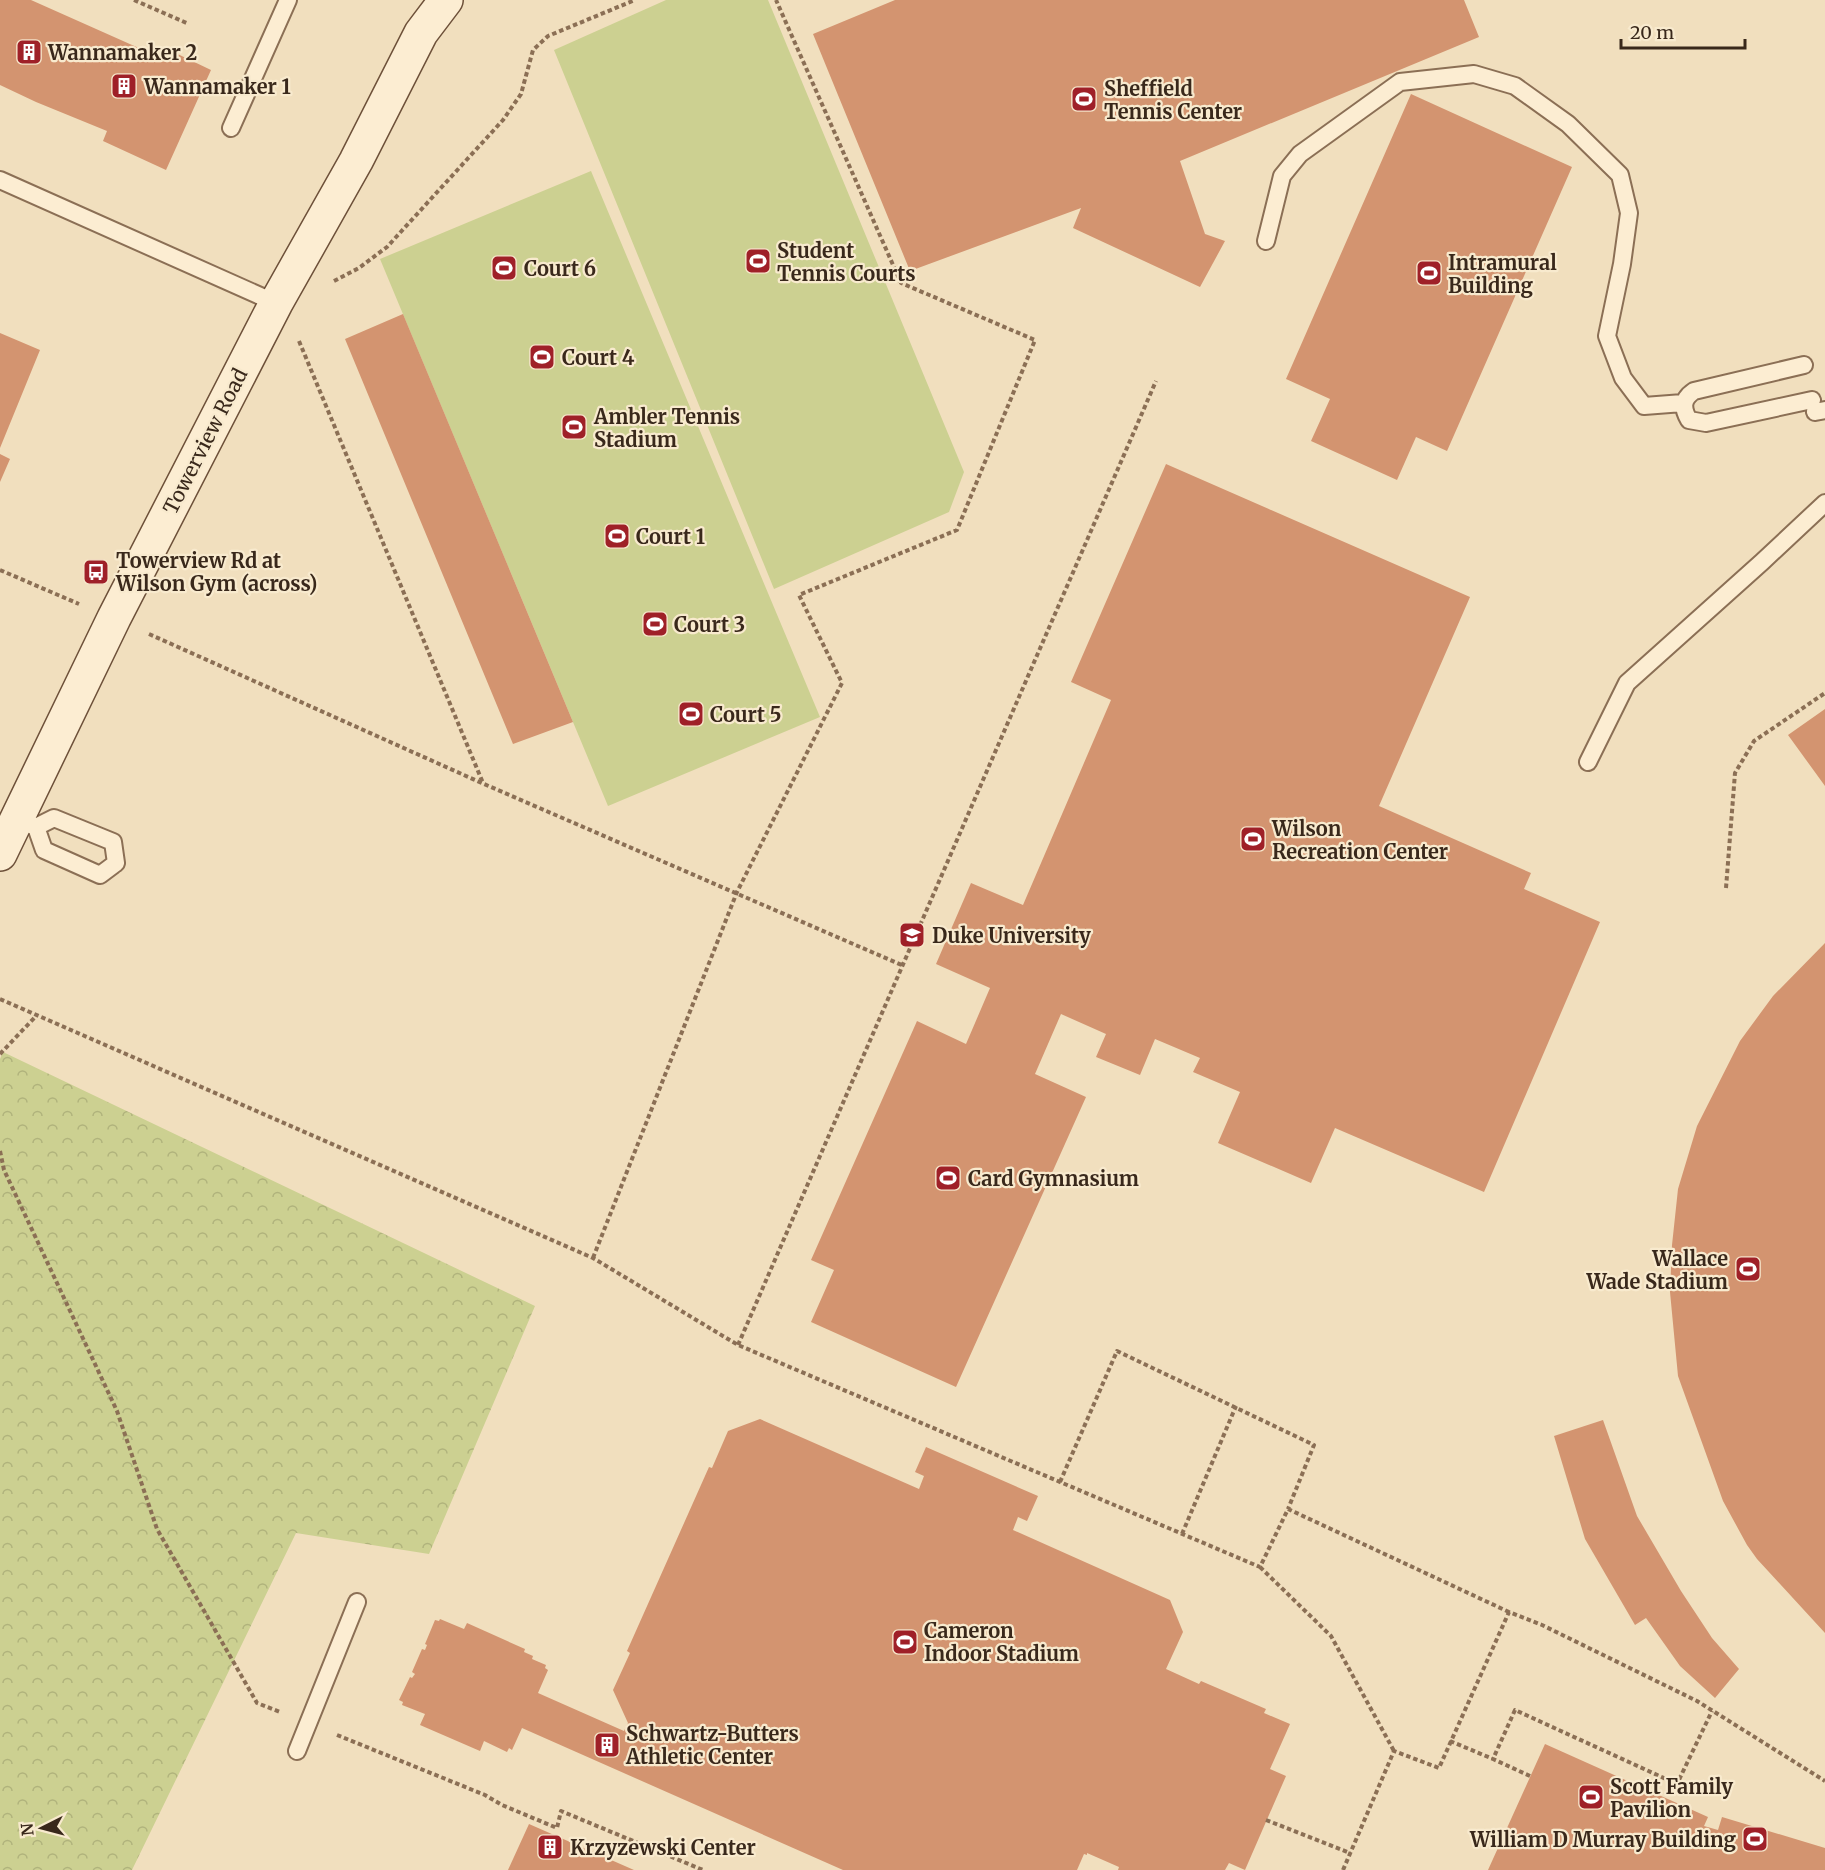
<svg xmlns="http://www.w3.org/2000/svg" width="1825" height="1870" font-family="Merriweather,serif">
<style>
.forest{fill:url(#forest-crowns)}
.pitch{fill:#ccd091}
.building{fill:#d39470}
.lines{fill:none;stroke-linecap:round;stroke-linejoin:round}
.lane-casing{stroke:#8b6f55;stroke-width:20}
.secondary-casing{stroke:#6d5039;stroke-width:36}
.path{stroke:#8b6f55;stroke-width:4;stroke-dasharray:4.5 3;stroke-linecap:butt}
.lane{stroke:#fcedd2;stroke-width:16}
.secondary{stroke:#fcedd2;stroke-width:33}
.labels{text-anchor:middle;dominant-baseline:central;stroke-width:4.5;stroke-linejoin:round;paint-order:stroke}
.poi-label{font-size:20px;font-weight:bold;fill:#39281b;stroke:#f8eace;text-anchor:start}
.street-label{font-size:20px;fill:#39281b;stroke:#f8eace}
</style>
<defs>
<pattern id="forest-crowns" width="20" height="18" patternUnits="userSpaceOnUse" patternTransform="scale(1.5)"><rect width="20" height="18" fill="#ccd091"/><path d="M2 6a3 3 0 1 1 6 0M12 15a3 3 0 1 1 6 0" fill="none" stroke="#b0b37c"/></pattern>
</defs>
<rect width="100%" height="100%" fill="#f1dfbe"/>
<path class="forest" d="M3 1052 535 1306 429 1554 296 1533 132 1870H0V1059Z"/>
<path class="pitch" d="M666 0H768L964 472 949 512 774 589 554 50Z
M591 171 820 717 608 806 380 259Z"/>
<path class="building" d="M0 0H31L159 57 163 47 211 70 166 170 103 141 107 131 36 102 0 85Z
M895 0H1464L1479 37 1180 161 1205 234 1225 241 1200 287 1073 228 1081 208 910 271 813 34Z
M1411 94 1572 167 1447 451 1416 437 1397 480 1311 441 1330 399 1286 379Z
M403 314 573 722 513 744 345 339Z
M0 333 40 350 0 448Z
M0 454 10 459 0 482Z
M1166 464 1470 597 1379 806 1531 873 1524 889 1600 922 1484 1192 1335 1128 1311 1183 1218 1143 1240 1092 1193 1072 1200 1058 1155 1039 1140 1075 1096 1057 1106 1034 1061 1014 1035 1074 1086 1097 956 1387 811 1322 834 1270 811 1260 917 1021 966 1044 990 988 936 964 971 883 1023 905 1111 700 1071 682Z
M1825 709V786L1788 735Z
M1825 943V1633L1757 1559 1747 1545 1723 1501 1678 1376 1670 1292 1672 1245 1678 1189 1697 1126 1740 1041 1773 996Z
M760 1419 919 1489 924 1476 915 1472 926 1447 1038 1496 1027 1521 1018 1517 1013 1530 1170 1600 1183 1632 1166 1669 1199 1684 1201 1681 1266 1709 1264 1713 1290 1724 1270 1769 1286 1776 1245 1870 1229 1863 1225 1870H1118L1119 1867 1087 1853V1855L1084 1854 1077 1870H843L522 1728 512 1750 509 1748 507 1752 484 1741 480 1751 420 1725 425 1714 402 1705 403 1702 399 1700 410 1677 412 1678 415 1674 412 1672 422 1649 425 1650 427 1645 425 1644 435 1620 439 1621 440 1619 464 1629 467 1623 525 1649 524 1652 533 1656 532 1659 546 1665 545 1668 548 1670 538 1693 624 1731 628 1723 613 1690 630 1653 627 1651 709 1467 712 1468 728 1431Z
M1603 1420 1637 1516 1681 1591 1712 1638 1739 1669 1715 1698 1680 1666 1646 1618 1635 1625 1585 1539 1554 1436Z
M1545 1744 1708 1817 1704 1826 1718 1830 1722 1817 1825 1848V1870H1488Z
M529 1824 634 1870H508Z"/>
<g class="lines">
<g class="lane-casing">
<path id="lane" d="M231 128 288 0
M0 180 276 303
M1266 241 1282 176 1300 154 1400 82 1474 74 1515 86 1568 124 1620 175 1629 213 1622 264 1607 336 1623 378 1644 406 1683 403
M1804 365 1694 391C1682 399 1682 408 1689 420L1706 423 1812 400
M1815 412 1825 410
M1588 762 1627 683 1762 562 1825 503
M17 820 36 827 54 818 113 842 116 863
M36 827 44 850 100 875 116 863
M297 1751 357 1602"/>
</g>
<g class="secondary-casing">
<path id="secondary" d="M0 854 114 618 276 303 356 161 421 33 446 0"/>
</g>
<path class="path" d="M134 0 189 24
M334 281 359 268 387 247 503 120 521 94 533 50 548 36 635 0
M299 341 483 783
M0 570 79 604
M149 634 484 784 904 966
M1726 888 1735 773 1754 741 1825 693
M0 999 593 1258 738 1345 1260 1567 1288 1509 1509 1612
M0 1054 37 1015
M0 1151 4 1170 117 1411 157 1529 257 1703 280 1712
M593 1258 737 892 842 683 799 595 957 530 1035 340 901 283 776 0
M738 1345 1156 381
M1060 1482 1117 1351 1314 1445 1288 1509
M1182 1534 1236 1406
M1260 1567 1331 1636 1394 1751
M337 1735 485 1795 502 1805 557 1828 561 1811 703 1870
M1450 1741 1493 1759
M1530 1776 1493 1759 1515 1710 1677 1784 1712 1711
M1266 1820 1350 1853
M1343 1870 1394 1751 1439 1768 1509 1612 1542 1625 1697 1701 1825 1781"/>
<use href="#lane" class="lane"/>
<use href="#secondary" class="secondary"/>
</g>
<defs>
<g id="building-square" transform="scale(1.35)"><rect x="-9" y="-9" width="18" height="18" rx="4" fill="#9f2028" stroke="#f8eace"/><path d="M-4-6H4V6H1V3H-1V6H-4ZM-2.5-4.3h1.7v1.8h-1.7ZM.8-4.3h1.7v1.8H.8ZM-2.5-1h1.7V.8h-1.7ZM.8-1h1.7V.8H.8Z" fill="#fff"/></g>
<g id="stadium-square" transform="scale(1.35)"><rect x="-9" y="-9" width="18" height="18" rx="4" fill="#9f2028" stroke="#f8eace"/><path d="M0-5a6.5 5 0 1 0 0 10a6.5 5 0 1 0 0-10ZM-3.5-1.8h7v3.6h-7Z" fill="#fff"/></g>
<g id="bus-square" transform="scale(1.35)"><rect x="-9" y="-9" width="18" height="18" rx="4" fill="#9f2028" stroke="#f8eace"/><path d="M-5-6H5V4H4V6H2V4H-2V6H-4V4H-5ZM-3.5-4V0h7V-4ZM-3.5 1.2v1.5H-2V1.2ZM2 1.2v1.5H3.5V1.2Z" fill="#fff"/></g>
<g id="university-square" transform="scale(1.35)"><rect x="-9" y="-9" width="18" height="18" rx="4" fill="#9f2028" stroke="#f8eace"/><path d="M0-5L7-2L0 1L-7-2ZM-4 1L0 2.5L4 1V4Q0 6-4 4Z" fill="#fff"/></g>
</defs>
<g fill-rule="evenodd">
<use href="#building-square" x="29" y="52"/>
<use href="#building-square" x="124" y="86"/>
<use href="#stadium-square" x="1084" y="99"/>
<use href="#stadium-square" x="758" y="261"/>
<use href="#stadium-square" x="504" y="268"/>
<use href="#stadium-square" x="1429" y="273"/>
<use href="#stadium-square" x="542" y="357"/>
<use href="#stadium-square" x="574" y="427"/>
<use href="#stadium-square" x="617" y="536"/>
<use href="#bus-square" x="96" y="572"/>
<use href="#stadium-square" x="655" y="624"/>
<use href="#stadium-square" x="691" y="714"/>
<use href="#stadium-square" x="1253" y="839"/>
<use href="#university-square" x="912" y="935"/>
<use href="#stadium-square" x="948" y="1178"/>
<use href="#stadium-square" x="1748" y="1269"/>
<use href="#stadium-square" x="905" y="1642"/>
<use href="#building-square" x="607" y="1745"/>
<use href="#stadium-square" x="1591" y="1797"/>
<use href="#stadium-square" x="1755" y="1839"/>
<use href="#building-square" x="550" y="1847"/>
</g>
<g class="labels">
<g class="poi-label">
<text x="48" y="52">Wannamaker 2</text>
<text x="144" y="86">Wannamaker 1</text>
<text x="1104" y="88">Sheffield<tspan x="1104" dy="23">Tennis Center</tspan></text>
<text x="777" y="250">Student<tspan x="777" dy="23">Tennis Courts</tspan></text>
<text x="1448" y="262">Intramural<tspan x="1448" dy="23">Building</tspan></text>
<text x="524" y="268">Court 6</text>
<text x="562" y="357">Court 4</text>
<text x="594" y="416">Ambler Tennis<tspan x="594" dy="23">Stadium</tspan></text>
<text x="636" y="536">Court 1</text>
<text x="116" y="560">Towerview Rd at<tspan x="116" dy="23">Wilson Gym (across)</tspan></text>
<text x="674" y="624">Court 3</text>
<text x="710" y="714">Court 5</text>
<text x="1272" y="828">Wilson<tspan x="1272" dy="23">Recreation Center</tspan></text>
<text x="932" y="935">Duke University</text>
<text x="968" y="1178">Card Gymnasium</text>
<text x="1728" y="1258" text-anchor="end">Wallace<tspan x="1728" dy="23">Wade Stadium</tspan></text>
<text x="924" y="1630">Cameron<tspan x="924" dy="23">Indoor Stadium</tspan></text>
<text x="626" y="1733">Schwartz-Butters<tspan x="626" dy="23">Athletic Center</tspan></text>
<text x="1610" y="1786">Scott Family<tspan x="1610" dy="23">Pavilion</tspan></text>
<text x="1736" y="1839" text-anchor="end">William D Murray Building</text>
<text x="570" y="1847">Krzyzewski Center</text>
</g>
<g class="street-label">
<text transform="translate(205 441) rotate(-63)">Towerview Road</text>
</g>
</g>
<g transform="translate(42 1828) rotate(264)" stroke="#f8eace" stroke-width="4.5" paint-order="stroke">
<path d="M0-4.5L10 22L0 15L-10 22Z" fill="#39281b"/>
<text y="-9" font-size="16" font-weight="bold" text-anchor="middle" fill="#39281b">N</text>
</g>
<path d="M1621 39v9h124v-9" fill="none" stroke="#39281b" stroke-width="3"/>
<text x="1630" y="39" font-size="18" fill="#39281b" stroke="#f8eace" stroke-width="4.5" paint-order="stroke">20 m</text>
</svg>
